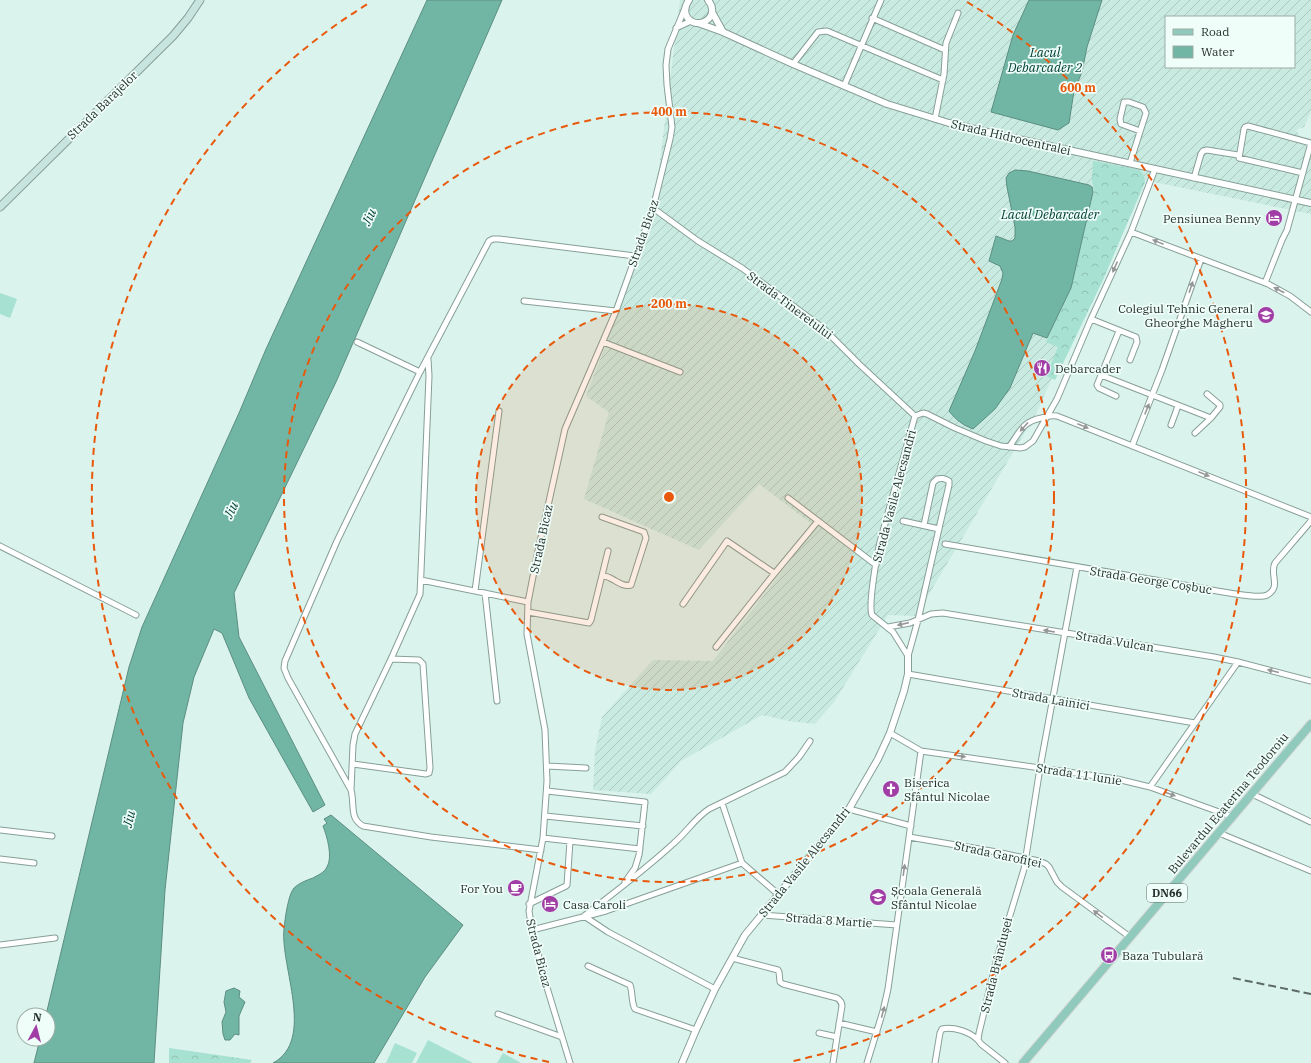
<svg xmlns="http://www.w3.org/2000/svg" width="1311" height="1063" font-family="'IBM Plex Serif',serif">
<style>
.industrial{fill:url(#industrial-furrows);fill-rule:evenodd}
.grass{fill:#a6e1d1}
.forest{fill:url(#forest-crowns)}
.water{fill:#71b6a4;stroke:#5b8e81}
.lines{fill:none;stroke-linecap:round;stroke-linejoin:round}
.minor-casing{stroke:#879f98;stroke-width:7}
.tertiary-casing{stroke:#879f98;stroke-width:8}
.secondary-casing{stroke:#879f98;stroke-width:9}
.primary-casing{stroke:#d4d6d5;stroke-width:10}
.minor{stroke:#fff;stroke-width:5}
.tertiary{stroke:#fff;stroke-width:6}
.secondary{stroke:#c8e4de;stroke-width:7}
.primary{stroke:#90cabc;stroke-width:8}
.rail{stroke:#5b6a66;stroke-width:2;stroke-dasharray:8 4;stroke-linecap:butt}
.oneway{fill:#939896}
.ring{fill:none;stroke:#e8590c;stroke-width:2;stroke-dasharray:7 5}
.labels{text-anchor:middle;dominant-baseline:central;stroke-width:3.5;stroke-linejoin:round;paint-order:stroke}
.shield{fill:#effef9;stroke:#636e6b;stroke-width:1}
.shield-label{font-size:11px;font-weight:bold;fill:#27312e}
.street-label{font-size:12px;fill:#27312e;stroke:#effef9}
.poi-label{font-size:12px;fill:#27312e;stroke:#effef9;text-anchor:start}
.water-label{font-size:13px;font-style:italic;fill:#004034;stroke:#effef9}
.centre{fill:#e8590c;stroke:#effef9;stroke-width:2}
.ring-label{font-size:12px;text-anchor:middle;font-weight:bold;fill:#e8590c;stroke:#effef9;stroke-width:3.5;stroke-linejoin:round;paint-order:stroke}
</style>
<defs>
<pattern id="industrial-furrows" width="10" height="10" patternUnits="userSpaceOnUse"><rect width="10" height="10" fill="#c8eae0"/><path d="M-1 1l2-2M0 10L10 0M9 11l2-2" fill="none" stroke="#acc9c0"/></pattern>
<pattern id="forest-crowns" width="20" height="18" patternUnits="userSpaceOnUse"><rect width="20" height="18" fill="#a6e1d1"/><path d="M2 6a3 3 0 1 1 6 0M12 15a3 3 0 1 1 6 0" fill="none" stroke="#8fc2b4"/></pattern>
</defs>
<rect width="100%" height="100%" fill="#daf3ec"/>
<path class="industrial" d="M680 0H1311V112L1304 127 1296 130 1311 155V214L1139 179 1037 412 916 616 888 615 834 702 815 724 789 721 762 715 681 761 651 794 593 790 595 751 602 717 653 660 713 661 816 527 759 484 699 550 584 499 609 412 586 396 652 225ZM1166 17H1294V67H1166Z"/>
<path class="grass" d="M0 293 17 299 10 318 0 314Z
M428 1040 473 1063H416Z
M395 1043 417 1053 412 1063H386Z
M503 1053 521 1063H497Z"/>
<path class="forest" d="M1093 161 1137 169C1143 172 1144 175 1145 182L1103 280 1055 380 1046 376 1058 347 1046 342 1071 288 1094 191 1092 180Z
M169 1048 252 1060 250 1063H169Z"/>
<path class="water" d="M427 0H502L336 382 234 593 239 637 325 805 313 812 249 698 222 633 214 629 194 677 183 723 165 890 154 1063H34L40 1039H48V1015H46L129 667 142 627 239 413 266 349Z
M1029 0H1102L1087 47 1082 72 1074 91 1069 123 1058 130 991 112 1013 35Z
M1015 170 1028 171 1089 185 1092 187 1093 192 1071 288 1047 338 1033 333 1010 388 995 409 973 429C963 425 956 420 949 411L975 351 1002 279 1003 273 1000 266 989 261 996 236 1009 241H1012L1015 238V227L1007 187 1006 178 1009 173Z
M331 815 463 925 425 977 374 1063H273C316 1040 280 966 284 929 285 919 288 895 294 888 299 883 307 880 313 878 318 875 324 873 327 867 333 857 327 836 323 826L327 823 324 819Z
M234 988 240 991 239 997 245 1002 239 1016V1035L235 1034 230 1040H225L223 1034 222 1022 226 1012 224 1002 226 991Z"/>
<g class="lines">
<g class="minor-casing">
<path id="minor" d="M872 18 945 50
M676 28 691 21
M793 64 818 32 827 31 943 80
M844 86 881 0
M935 119 944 74 946 43 958 13
M1130 163 1146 113 1143 107 1129 102H1124L1120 119 1121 124 1140 131
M1303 173 1239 158 1244 129 1245 127 1248 126 1311 143
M1194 178 1201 154 1203 151 1207 150 1238 155
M653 208 698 241 742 268 823 328 859 364 915 416
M1131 232 1268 284 1290 296 1311 312
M1265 283 1282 240 1287 230 1311 143
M524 301 616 311
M1091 319 1136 337 1137 342 1130 360
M357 342 420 372
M603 342 680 372
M1101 375 1211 418 1220 407V405L1207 394
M1116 396 1099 388 1097 385 1119 331
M1171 425 1178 406
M1195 433 1211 418
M1132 446 1162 370 1201 259
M1009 447C1020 432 1022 422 1041 418 1047 416 1052 415 1057 416L1311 517
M788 498 876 565
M602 517 644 532 646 538 631 585C623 587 618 582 612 579 609 577 605 576 602 576
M903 521 939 529
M924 525 933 483 937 479C942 478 944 478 949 481V485L918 620 908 656 893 632 872 615C868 605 877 555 880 542L915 416 923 413 927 414 955 428 986 441 1001 446 1020 448 1025 447 1033 441 1057 399 1091 319 1131 232 1155 169
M945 544C1028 559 1112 573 1196 587 1209 589 1257 600 1267 595 1282 587 1269 574 1275 563L1311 521
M0 546 136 615
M421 580 528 602
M475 591 499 411
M485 593 497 701
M683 604 727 541 774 573
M528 612 589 623 591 620 608 551
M888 627 910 623 931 614 943 613 1214 657 1238 662 1311 681
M716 647 770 579 818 521
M908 674 1195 723
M890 733 921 751 1117 779 1150 787 1233 817
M353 764 426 774 429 773 430 768 423 664 419 660 391 659
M547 766 586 768
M1150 787 1238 662
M351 790 353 745 355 734 391 659 420 594 421 571 429 376 428 359
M547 791 645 802 639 855 635 868 625 882
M1252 794 1311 822
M722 803 742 863 778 894
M849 809 911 826
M545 816 643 826
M0 830 52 836
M1219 833 1311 871
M909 837 997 852 1039 861 1046 864 1049 867 1057 882 1062 887 1130 937
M543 838 640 849
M541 850 431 837 363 826C349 818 355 805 351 790L288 678 284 668 285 661 337 541 353 508 420 372 489 241 493 239H499L635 256
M0 859 34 863
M529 904 566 886 567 885 570 841
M761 915 897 925
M532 930 606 911 742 863
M0 945 55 938
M732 958 778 970 779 972 780 982 783 984 837 998C840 1000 842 1002 842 1006L837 1037 819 1033
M588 966 630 985C633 993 631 1002 635 1009L696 1030
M715 989 608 932 584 916C615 892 646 869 674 843 687 832 695 818 709 809L785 772 799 757 810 741
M498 1014 562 1037
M839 1023 877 1032
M570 1063 545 981 532 930 529 911 543 838 547 781 545 730 527 634 528 602 538 551 565 429 616 311 653 208 670 139 672 127 667 85 666 65 668 49 685 8
M833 1063 837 1037
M867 1063 883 1011 888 989 921 751
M935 1063 940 1033 942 1029C953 1026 970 1032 978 1040
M1005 1063 981 1044 978 1040 979 1033 997 958 1024 869 1040 768 1077 567"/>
</g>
<g class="tertiary-casing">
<path id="tertiary" d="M689 0C686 4 684 9 686 15 694 33 723 18 708 0
M712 12 723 32
M698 23 723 32 793 64 887 104 949 123 1018 139 1311 203
M682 1063 696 1030 715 989 745 935 849 809 878 759 890 733 904 691 908 674V656"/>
</g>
<g class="secondary-casing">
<path id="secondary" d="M0 207 173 36 188 18 200 0"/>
</g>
<g class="primary-casing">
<path id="primary" d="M1023 1063 1311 724"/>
</g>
<use href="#minor" class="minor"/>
<use href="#tertiary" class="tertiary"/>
<use href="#secondary" class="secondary"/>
<use href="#primary" class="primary"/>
<path class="rail" d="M1233 978 1311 994"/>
</g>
<defs><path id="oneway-solid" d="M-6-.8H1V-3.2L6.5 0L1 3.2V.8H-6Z"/></defs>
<g class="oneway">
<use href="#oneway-solid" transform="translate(1158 242) rotate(-158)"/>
<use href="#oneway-solid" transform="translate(1115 267) rotate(114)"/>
<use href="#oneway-solid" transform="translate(1191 287) rotate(-71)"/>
<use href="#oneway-solid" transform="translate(1279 290) rotate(-153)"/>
<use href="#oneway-solid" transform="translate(1147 409) rotate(-68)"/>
<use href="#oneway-solid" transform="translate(1083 426) rotate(22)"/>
<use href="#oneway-solid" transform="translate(1024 427) rotate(132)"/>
<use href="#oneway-solid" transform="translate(1204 474) rotate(22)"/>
<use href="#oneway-solid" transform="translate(903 624) rotate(167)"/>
<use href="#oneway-solid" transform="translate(1049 631) rotate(-171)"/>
<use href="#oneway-solid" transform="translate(1273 671) rotate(-166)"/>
<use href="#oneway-solid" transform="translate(960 756) rotate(8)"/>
<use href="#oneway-solid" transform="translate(1170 794) rotate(20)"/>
<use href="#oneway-solid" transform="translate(904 870) rotate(-82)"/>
<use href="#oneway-solid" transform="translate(1098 914) rotate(-143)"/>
<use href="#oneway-solid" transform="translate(883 1012) rotate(-75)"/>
</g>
<circle cx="669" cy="497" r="193" fill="#e8590c" fill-opacity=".12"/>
<g class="ring">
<circle cx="669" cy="497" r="193"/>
<circle cx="669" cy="497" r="385"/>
<path d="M549 1062A578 578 0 0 1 371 2M967 2A578 578 0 0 1 789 1062"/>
</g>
<defs>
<g id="hotel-disc" transform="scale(0.9)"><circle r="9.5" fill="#a03ea5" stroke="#effef9"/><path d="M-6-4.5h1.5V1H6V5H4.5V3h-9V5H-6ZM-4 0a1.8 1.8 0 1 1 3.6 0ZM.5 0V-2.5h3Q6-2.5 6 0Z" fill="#fff"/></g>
<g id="school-disc" transform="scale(0.9)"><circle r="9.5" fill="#a03ea5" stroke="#effef9"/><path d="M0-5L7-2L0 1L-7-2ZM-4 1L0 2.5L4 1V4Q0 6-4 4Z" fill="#fff"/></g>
<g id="restaurant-disc" transform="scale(0.9)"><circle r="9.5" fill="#a03ea5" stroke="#effef9"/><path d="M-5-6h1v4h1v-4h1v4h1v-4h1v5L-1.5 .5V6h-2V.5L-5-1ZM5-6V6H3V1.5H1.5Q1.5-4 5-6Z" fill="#fff"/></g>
<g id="church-disc" transform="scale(0.9)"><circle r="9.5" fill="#a03ea5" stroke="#effef9"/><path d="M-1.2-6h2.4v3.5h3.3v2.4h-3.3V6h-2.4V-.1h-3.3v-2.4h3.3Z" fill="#fff"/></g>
<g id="cafe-disc" transform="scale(0.9)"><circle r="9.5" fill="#a03ea5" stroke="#effef9"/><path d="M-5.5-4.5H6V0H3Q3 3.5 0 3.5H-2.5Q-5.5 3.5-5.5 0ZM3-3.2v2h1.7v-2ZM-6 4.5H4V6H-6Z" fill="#fff"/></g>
<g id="bus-disc" transform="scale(0.9)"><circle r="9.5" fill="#a03ea5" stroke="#effef9"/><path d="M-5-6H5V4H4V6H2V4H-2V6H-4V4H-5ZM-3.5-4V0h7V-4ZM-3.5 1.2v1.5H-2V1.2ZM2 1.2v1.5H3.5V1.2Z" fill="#fff"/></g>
</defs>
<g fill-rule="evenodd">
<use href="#hotel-disc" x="1274" y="218"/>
<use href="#school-disc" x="1266" y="315"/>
<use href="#restaurant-disc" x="1042" y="368"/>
<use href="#church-disc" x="891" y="789"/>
<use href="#cafe-disc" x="516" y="888"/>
<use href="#school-disc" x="878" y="897"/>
<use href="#hotel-disc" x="550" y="904"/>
<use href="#bus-disc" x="1109" y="955"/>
</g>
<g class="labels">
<rect class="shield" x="1147" y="884" width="40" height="18" rx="3"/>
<g class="shield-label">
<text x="1167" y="893">DN66</text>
</g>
<g class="street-label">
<text transform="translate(102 105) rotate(-44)">Strada Barajelor</text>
<text transform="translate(1011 137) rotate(13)">Strada Hidrocentralei</text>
<text transform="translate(643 233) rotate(-71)">Strada Bicaz</text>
<text transform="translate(790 305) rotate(37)">Strada Tineretului</text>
<text transform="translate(894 496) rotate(-75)">Strada Vasile Alecsandri</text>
<text transform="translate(541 539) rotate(-78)">Strada Bicaz</text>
<text transform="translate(1151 580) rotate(9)">Strada George Coșbuc</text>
<text transform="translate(1115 641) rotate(9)">Strada Vulcan</text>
<text transform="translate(1051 699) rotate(10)">Strada Lainici</text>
<text transform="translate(1079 774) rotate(9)">Strada 11 Iunie</text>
<text transform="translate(1228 803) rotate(-50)">Bulevardul Ecaterina Teodoroiu</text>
<text transform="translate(998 854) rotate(12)">Strada Garofiței</text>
<text transform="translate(804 862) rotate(-51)">Strada Vasile Alecsandri</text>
<text transform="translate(829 920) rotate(4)">Strada 8 Martie</text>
<text transform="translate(539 953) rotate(76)">Strada Bicaz</text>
<text transform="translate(996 965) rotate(-76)">Strada Brândușei</text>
</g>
<g class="poi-label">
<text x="1261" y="218" text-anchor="end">Pensiunea Benny</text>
<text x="1253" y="308" text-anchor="end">Colegiul Tehnic General<tspan x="1253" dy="14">Gheorghe Magheru</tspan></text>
<text x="1055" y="368">Debarcader</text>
<text x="904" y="782">Biserica<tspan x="904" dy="14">Sfântul Nicolae</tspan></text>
<text x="503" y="888" text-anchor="end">For You</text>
<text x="891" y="890">Școala Generală<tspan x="891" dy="14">Sfântul Nicolae</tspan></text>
<text x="563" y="904">Casa Caroli</text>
<text x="1122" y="955">Baza Tubulară</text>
</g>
<g class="water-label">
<text x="1045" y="52">Lacul<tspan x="1045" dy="15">Debarcader 2</tspan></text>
<text x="1050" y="214">Lacul Debarcader</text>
<text transform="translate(369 217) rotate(-65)">Jiu</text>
<text transform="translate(231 510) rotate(-65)">Jiu</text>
<text transform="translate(129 819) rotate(-77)">Jiu</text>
</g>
</g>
<circle cx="669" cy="497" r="6" class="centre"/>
<g class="ring-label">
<text x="1078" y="92">600 m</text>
<text x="669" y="116">400 m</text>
<text x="669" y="308">200 m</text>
</g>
<rect x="1165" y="16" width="130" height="52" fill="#effef9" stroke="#9faca8"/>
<rect x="1173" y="29" width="20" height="6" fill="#90cabc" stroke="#9faca8"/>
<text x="1201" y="36" font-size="12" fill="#27312e">Road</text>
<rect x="1173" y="46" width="20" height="12" fill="#71b6a4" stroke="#9faca8"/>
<text x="1201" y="56" font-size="12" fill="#27312e">Water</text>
<g transform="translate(36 1027) rotate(7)"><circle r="19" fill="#effef9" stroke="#9faca8"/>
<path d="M0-3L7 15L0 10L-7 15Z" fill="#a03ea5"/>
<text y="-6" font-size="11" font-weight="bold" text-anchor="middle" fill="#27312e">N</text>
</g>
</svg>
